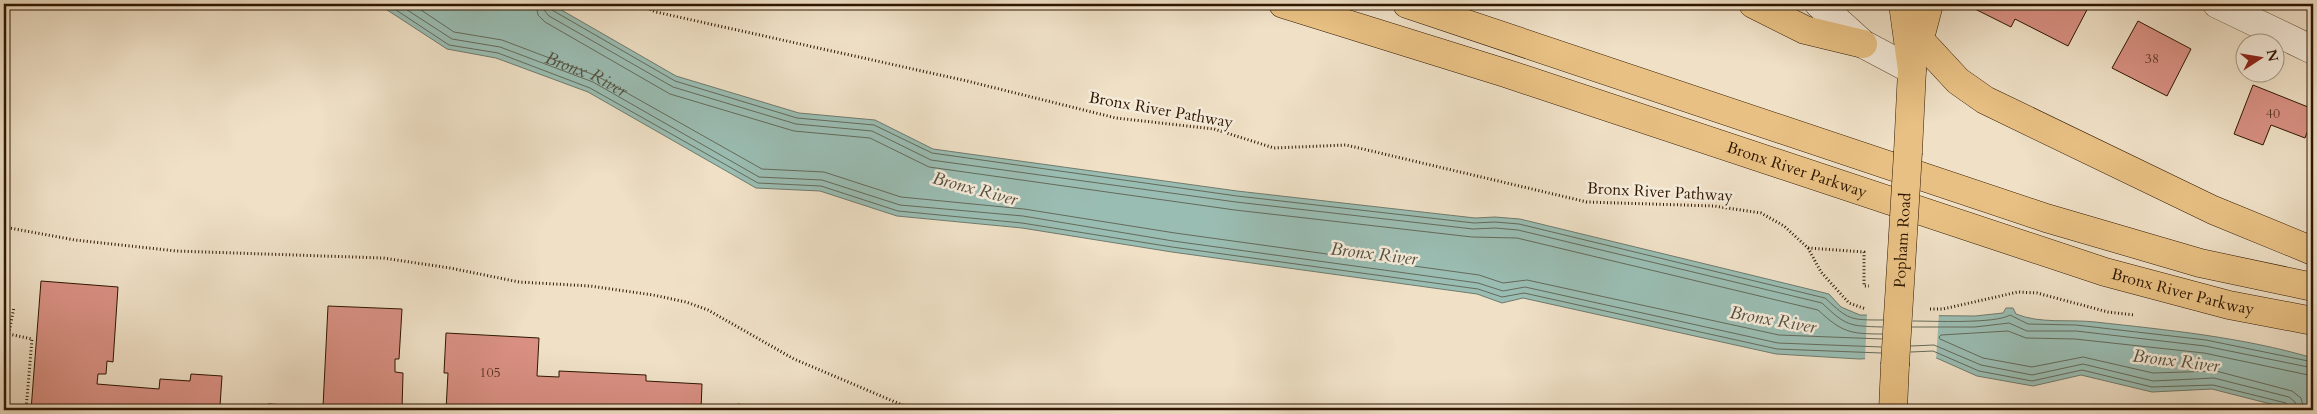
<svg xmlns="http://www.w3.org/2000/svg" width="2317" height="414" font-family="Cardo,serif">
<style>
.water{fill:#9abdb3;stroke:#6f7a6c}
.pier{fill:#efe0c6}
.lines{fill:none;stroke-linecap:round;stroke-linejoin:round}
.shore{stroke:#646a5a;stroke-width:1}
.building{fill:#d99083;stroke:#2e1601}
.minor-casing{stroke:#5e4832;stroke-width:29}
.major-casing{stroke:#2e1601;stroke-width:29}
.highway-casing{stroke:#2e1601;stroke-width:29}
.path{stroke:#2e1601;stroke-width:3;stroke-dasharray:1 2.5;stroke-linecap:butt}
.minor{stroke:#f5ebda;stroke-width:28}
.major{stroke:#e8c083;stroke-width:28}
.highway{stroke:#e8c083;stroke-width:28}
.major-bridge-casing{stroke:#2e1601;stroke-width:29;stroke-linecap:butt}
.major-bridge{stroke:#e8c083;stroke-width:28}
.labels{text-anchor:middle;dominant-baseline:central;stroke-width:5;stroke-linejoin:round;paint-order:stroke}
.number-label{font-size:14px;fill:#593422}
.street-label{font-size:16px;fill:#2e1601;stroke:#f5ebda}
.water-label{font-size:18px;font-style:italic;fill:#54503f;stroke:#f5ebda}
</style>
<rect width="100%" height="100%" fill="#efe0c6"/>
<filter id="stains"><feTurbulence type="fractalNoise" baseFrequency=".004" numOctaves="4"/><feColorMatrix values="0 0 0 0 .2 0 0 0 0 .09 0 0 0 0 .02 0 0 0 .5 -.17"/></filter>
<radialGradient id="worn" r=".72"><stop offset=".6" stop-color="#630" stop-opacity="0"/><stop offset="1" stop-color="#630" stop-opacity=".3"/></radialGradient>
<path class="water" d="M378 4H551L676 76 799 113 875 120 933 149 1237 191 1475 218 1495 217 1520 219 1829 294 1841 307 1860 315 1975 316 2003 313 2006 308H2013L2016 314C2040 324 2069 319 2095 322 2168 330 2242 337 2313 358V410H2294L2212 389 2152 392 2081 375 2033 386 1977 376 1932 356 1859 359 1776 354 1523 298 1502 303 1477 294 1172 252 1022 228 897 216 820 191 756 188 588 92 496 58 447 49Z"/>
<path class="pier" d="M1867 313H1939L1936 361 1931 359 1865 361Z"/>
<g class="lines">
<g class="shore">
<path d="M387 4 449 45 498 53 590 88 758 183 821 186 898 211 1022 223 1172 247 1478 289 1502 297 1524 293 1777 349 1881 353"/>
<path d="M398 4 452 39 500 47 593 82 759 177 822 180 900 205 1023 216 1173 241 1478 283 1503 291 1525 287 1778 343 1881 347"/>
<path id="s1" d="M412 4 454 32 502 40 597 76 762 169 824 172 901 197 1024 209 1175 233 1479 275 1503 283 1527 280 1779 335 1882 339"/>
<path d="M536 4 538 15 545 22 670 94 794 131 870 138 929 167 1235 210 1472 237 1517 238 1818 310C1842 332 1849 334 1882 334"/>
<path d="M543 4 544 10 549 16 673 87 796 124 872 131 931 160 1236 202 1473 229 1495 228 1518 230 1822 303C1846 326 1849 326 1882 327"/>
<path d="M550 4 552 10 675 81 797 118 874 125 932 153 1237 196 1474 223 1495 222 1519 224 1825 298C1849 320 1849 320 1883 320"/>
<path d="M1913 321C1933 321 1995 324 2010 315L2028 324 2076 325 2206 340 2313 362"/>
<path d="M1912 327H1975L2009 323 2027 331H2076L2205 346 2313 368"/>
<path d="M1911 346 1934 345 1981 365 2032 375 2083 364 2153 381 2214 378 2289 397 2295 402 2296 410"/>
<path d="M1911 352 1933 351 1979 371 2032 381 2082 370 2152 387 2213 385 2286 403 2290 410"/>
<path d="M2304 410 2301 398 2292 391 2216 371 2153 373 2083 357 2032 367 1983 358 1940 339 1939 337 1941 335 2008 331 2026 338 2075 339 2204 353 2313 376"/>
</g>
</g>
<path class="building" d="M1970 4H2090L2068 46 2015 19 2011 27 1969 6Z
M2138 21 2191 49 2167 96 2112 68Z
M2253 85 2313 109V117L2305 138 2271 125 2263 145 2234 134Z
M41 281 118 287 113 362 107 361 106 374H98L97 384 159 389 160 379 190 381 191 374 222 376 220 406 229 407 228 410H31Z
M328 306 402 309 399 359H395V372L403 373 402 410H268V404L323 407Z
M446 333 539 338 537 376 559 377V371L646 375V381L702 384 701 410H446L448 373H444Z
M738 404 753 407 764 410H737Z"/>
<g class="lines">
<g class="minor-casing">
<path id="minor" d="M1819 4 1863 44 1912 70
M2217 4 2313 50"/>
</g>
<g class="major-casing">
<path id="major" d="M1903 4 1912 70 1908 152
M1915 57 1929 4
M1893 410 1895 365"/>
</g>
<g class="highway-casing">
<g id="highway">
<path id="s2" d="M1283 4 1505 73 2105 272 2229 305 2313 321"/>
<path d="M1407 4 2046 218 2200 263 2313 287"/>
<path d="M1753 4 1805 30 1863 44"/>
<path d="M1920 40 1958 81 1985 100 2213 210 2313 251"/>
</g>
</g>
<path class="path" d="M637 4 656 12 967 81 1116 118 1214 129 1274 148 1346 145 1587 202 1714 206 1761 213 1784 226 1808 248 1821 272 1849 303 1866 309
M4 227 75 240 176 251 383 258 450 268 519 282 590 286 653 295 686 302 708 310 794 359 914 410
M1808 248 1864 252V286H1869
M1930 309H1943L2018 292 2037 293 2108 312 2134 315
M9 334 32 339 26 410
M4 358 14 307"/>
<use href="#minor" class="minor"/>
<use href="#major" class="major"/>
<use href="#highway" class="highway"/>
<g class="major-bridge-casing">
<g id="major-bridge">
<path id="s3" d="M1895 365 1908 152"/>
</g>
</g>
<use href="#major-bridge" class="major-bridge"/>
</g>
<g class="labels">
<g class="number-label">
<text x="2152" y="58">38</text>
<text x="2273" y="113">40</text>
<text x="490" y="372">105</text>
</g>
<g class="street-label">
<text transform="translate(1161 110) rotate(10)">Bronx River Pathway</text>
<text stroke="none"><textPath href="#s2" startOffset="540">Bronx River Parkway</textPath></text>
<text transform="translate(1660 192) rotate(3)">Bronx River Pathway</text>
<text stroke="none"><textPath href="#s3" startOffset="125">Popham Road</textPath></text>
<text stroke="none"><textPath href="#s2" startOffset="945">Bronx River Parkway</textPath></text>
</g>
<g class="water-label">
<text stroke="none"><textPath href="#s1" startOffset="190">Bronx River</textPath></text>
<text transform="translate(975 189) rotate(15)">Bronx River</text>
<text transform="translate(1374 254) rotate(7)">Bronx River</text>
<text transform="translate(1773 320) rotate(10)">Bronx River</text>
<text transform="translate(2176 361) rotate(7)">Bronx River</text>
</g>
</g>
<rect width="2317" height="414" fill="none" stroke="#efe0c6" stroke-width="20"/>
<rect x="5" y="5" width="2307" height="404" fill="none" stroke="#2e1601" stroke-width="2.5"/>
<rect x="10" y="10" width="2297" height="394" fill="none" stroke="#2e1601"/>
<g transform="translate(2260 58) rotate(78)"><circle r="24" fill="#f5ebda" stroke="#a59683"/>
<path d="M0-4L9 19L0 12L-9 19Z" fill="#8f2418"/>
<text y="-8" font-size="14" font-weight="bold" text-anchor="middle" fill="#2e1601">N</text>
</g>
<rect width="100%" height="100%" filter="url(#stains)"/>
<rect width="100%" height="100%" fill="url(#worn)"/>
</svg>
